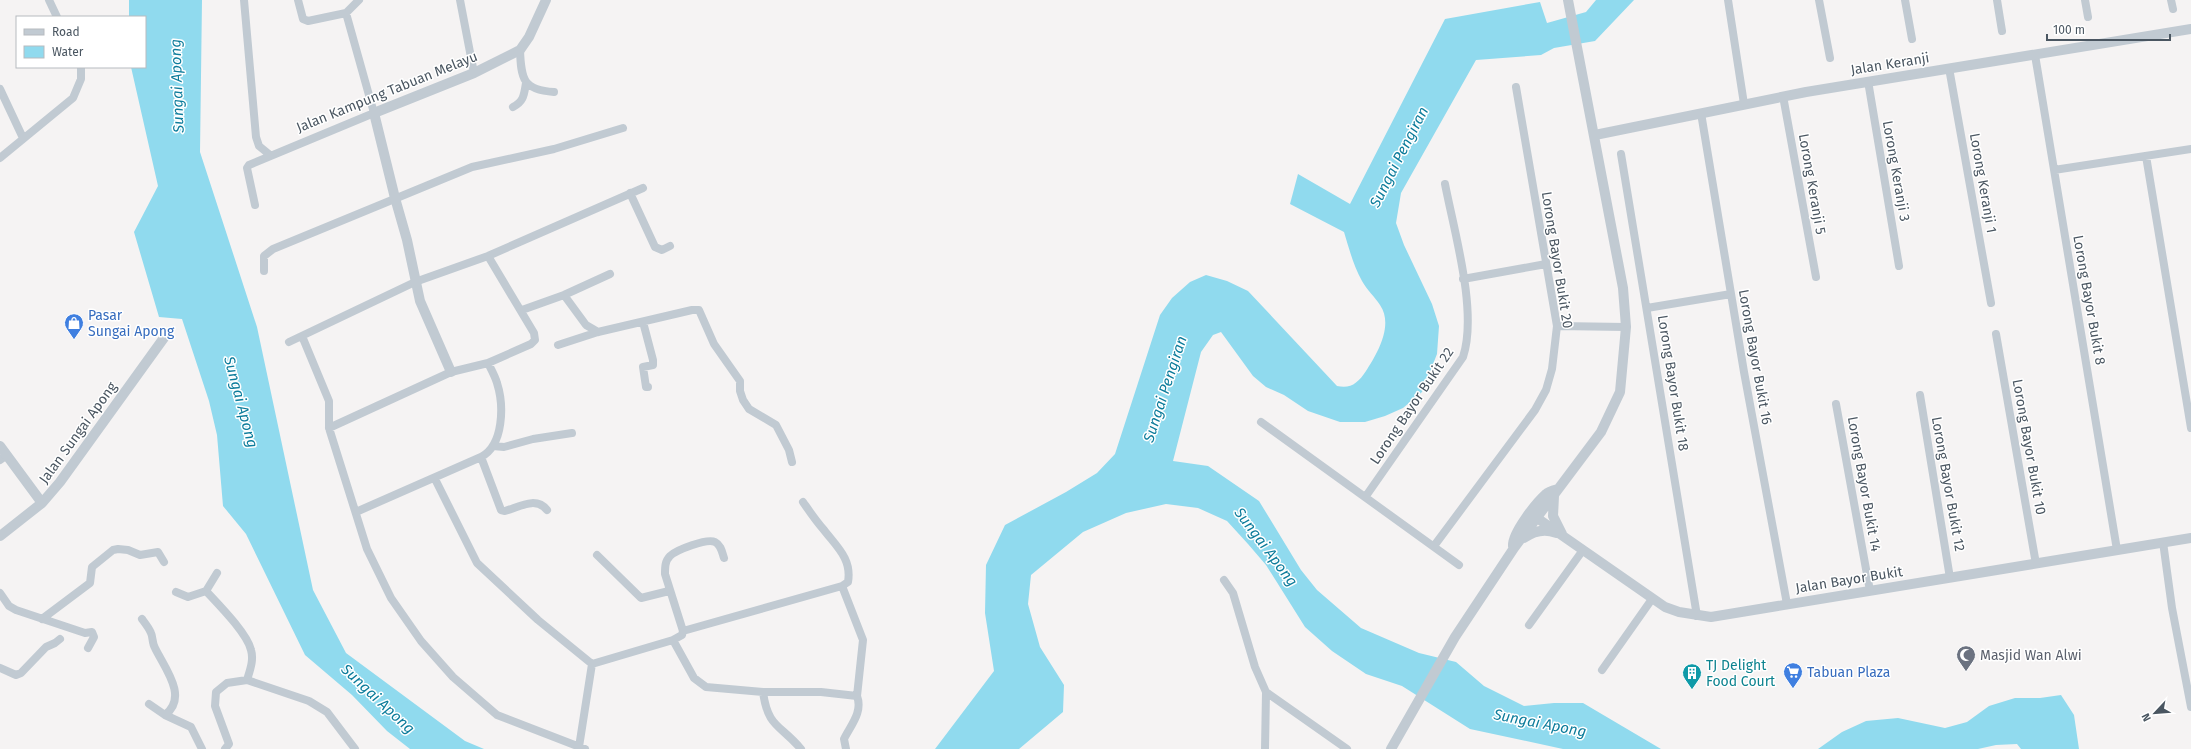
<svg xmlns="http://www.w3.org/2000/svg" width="2191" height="749" font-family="'Fira Sans',sans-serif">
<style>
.water{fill:#90daee}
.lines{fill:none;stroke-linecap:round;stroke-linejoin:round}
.minor{stroke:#c1cad2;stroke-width:8}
.tertiary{stroke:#c1cad2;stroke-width:10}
.labels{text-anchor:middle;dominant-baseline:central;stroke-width:3;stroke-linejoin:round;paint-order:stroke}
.street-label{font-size:14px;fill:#4a5661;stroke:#fff}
.shop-label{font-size:14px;fill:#366cbe;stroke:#fff;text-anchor:start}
.worship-label{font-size:14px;fill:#5b616d;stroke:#fff;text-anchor:start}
.culture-label{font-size:14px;fill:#0d838f;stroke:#fff;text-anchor:start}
.water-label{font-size:15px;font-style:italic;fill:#0c7c9b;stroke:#fff}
</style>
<rect width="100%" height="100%" fill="#f5f3f3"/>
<path class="water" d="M129 0H202L200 152 257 327 313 590 346 653 465 741 484 749H410L387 731 352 695 305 655 246 534 223 506 217 435 209 401 182 319 159 317 134 232 158 186 131 67H145V17H129Z
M1596 0H1634L1595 41 1554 48 1541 55 1476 60 1401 193 1396 223 1404 245 1432 304 1439 326 1437 354 1422 392 1403 408 1385 416 1365 422H1340L1308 411 1284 395 1266 387 1253 376 1221 332 1213 335 1201 352 1173 461 1208 466 1259 501 1301 570 1317 590 1361 628 1419 653 1456 662 1484 686 1524 706 1554 703H1583L1661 749H1563L1470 729 1402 686 1366 674 1332 651 1305 627 1266 565 1248 544 1227 521 1198 508 1166 504 1126 513 1083 532 1031 575 1028 604 1040 647 1064 685 1063 712 1019 749H935L994 671 985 613 986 565 1005 525 1066 492 1097 473 1115 454 1160 315 1172 298 1190 282 1206 275 1227 281 1248 291 1337 386C1351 389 1358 383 1366 371 1377 354 1394 325 1380 305 1375 297 1367 290 1362 281 1353 265 1349 248 1344 232L1290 204 1298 174 1350 204 1445 19 1540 2 1547 23 1586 12Z
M2061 695 2074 715 2079 749H2021L2017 744 1996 745 1978 749H1818L1842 732 1866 721 1898 718 1945 728 1967 722 1989 706 2015 698H2040Z"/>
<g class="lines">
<path class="minor" d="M49 0 57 17
M244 0 256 137 259 146 270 155
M298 0 303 19 308 21 346 13 359 0
M460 0 474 73
M1728 0 1744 104
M1819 0 1830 58
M1905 0 1912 39
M1997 0 2002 31
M2085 0 2088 17
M2171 0 2173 9
M520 50C521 79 523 90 554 92
M2035 55 2117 550
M1949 68 1991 303
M1868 81 1899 266
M0 89 23 138
M1783 96 1816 277
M513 107C524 101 524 95 526 83
M1701 113 1744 372 1787 604
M1621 154 1697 616
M2146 156 2191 428
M0 158 73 98 81 79V67
M2054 170 2191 149
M630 193 655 247 662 250 670 246
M255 205 247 168 249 165 374 113 346 13
M264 271V256L273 249 472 167 554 149 623 128
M1463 279 1546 264
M564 295 586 325 598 332
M1647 308 1731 294
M522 310 564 295 610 274
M643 322 653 360V365L643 367 646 387H648
M1557 326 1626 327
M1996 334 2036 564
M302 336 329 401V428L451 372 488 363 531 344 535 340 534 333 488 256
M289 342 415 282 488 256 643 188
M558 345 598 332 692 310H699L714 344 740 381V391L743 400 749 409 776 425 789 450 792 462
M1920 395 1950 578
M1836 404 1870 591
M1261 422 1459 565
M329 428 367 549 391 598 421 641 453 677 497 715 585 749
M493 446 504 447 533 439 572 433
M481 457 501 510 505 511C519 507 536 496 547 510
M0 460 7 455
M435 479 477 563 538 620 592 664
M1366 496 1463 357C1478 312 1454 231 1445 184
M356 512 481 457C504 445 504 405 497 383 495 376 491 369 488 363
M2163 542 2172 608 2191 707
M1434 546 1535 410 1546 390 1552 369 1557 326 1516 87
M597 555 641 598 669 591
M1224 580 1233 593 1255 667 1266 692 1265 749
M842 586 863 640 857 696C863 712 851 725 844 739L846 749
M206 591C218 604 247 633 251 650 254 660 250 670 247 680
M176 592 188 597 206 591 217 573
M0 593 9 606 16 610 85 633 92 632 94 637 88 648
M42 619 90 583 92 567 113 550 118 549 128 550 140 555 158 552 164 562
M142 619C145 623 149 628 151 633 153 637 152 643 155 648 164 667 189 697 165 715
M1529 625 1583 550
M683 631 842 586 848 582C852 559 837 547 824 530 816 521 810 512 803 502
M673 640 694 678 706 687 763 692H821L857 696
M592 664 673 640 682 635 683 631 665 574C665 567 665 561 670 556 676 550 707 538 715 542 721 545 722 552 724 558
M0 668 16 675 21 673 46 647 55 643 60 639
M1602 670 1652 599
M763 692C768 728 780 724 801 749
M1266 692 1347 749
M149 704 165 715 191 727 202 749
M579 747 592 664
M225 749 229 744 215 706 216 692 227 683 247 680 309 701 327 712 355 749"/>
<path class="tertiary" d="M1595 135 1806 92 2191 29
M451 372 420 301 407 240 395 198 374 113 474 73 520 50 529 37 546 0
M0 446 42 503
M1554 496 1553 516 1562 534
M1537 518 1665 607 1679 612 1711 617 2191 538
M0 536 42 503 60 482 166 335
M1524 538C1534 531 1544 528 1556 533
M1513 546C1512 533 1536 503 1546 494 1549 491 1554 490 1558 489
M1391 749 1455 637 1514 548 1601 432 1620 392 1626 327 1623 288 1568 0"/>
</g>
<defs>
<g id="shop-pin" transform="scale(1)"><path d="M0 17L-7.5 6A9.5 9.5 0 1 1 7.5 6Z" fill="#3f7fe0" stroke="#fff"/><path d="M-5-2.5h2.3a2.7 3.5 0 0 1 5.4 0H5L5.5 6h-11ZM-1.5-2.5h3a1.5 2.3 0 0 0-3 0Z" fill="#fff"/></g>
<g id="mosque-pin" transform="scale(1)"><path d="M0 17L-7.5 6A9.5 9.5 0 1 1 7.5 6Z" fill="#6b7280" stroke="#fff"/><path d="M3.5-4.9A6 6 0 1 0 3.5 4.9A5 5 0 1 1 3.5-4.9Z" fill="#fff"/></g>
<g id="supermarket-pin" transform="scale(1)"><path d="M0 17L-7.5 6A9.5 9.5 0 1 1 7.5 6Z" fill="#3f7fe0" stroke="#fff"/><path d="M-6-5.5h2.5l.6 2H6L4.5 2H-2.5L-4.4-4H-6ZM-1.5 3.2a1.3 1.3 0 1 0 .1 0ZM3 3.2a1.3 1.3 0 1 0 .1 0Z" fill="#fff"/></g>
<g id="building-pin" transform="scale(1)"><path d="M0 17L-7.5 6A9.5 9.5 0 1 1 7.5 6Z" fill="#0f9aa8" stroke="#fff"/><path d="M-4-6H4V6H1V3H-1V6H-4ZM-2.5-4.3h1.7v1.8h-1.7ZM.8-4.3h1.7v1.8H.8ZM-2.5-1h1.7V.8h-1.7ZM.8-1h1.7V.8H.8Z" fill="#fff"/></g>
</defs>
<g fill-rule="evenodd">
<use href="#shop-pin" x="74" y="323"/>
<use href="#mosque-pin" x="1966" y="655"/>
<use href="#supermarket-pin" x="1793" y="672"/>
<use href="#building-pin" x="1692" y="673"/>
</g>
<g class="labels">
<g class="street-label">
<text transform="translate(1890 64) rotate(-9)">Jalan Keranji</text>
<text transform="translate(387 92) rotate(-22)">Jalan Kampung Tabuan Melayu</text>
<text transform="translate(1896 171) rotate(80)">Lorong Keranji 3</text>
<text transform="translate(1983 183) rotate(80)">Lorong Keranji 1</text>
<text transform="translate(1812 184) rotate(80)">Lorong Keranji 5</text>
<text transform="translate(1557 260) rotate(81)">Lorong Bayor Bukit 20</text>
<text transform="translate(2089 300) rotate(80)">Lorong Bayor Bukit 8</text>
<text transform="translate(1755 357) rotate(80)">Lorong Bayor Bukit 16</text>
<text transform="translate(1673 383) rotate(81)">Lorong Bayor Bukit 18</text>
<text transform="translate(1412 406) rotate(-56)">Lorong Bayor Bukit 22</text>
<text transform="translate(78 433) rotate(-54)">Jalan Sungai Apong</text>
<text transform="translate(2029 447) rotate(80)">Lorong Bayor Bukit 10</text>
<text transform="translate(1864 484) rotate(80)">Lorong Bayor Bukit 14</text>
<text transform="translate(1948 484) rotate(80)">Lorong Bayor Bukit 12</text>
<text transform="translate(1849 580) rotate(-9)">Jalan Bayor Bukit</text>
</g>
<g class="shop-label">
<text x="88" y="315">Pasar<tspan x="88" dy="16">Sungai Apong</tspan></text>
<text x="1807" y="672">Tabuan Plaza</text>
</g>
<g class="worship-label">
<text x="1980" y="655">Masjid Wan Alwi</text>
</g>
<g class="culture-label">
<text x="1706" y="665">TJ Delight<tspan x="1706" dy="16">Food Court</tspan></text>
</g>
<g class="water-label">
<text transform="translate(177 86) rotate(-92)">Sungai Apong</text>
<text transform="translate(1399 157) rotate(-63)">Sungai Pengiran</text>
<text transform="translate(1165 389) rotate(-72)">Sungai Pengiran</text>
<text transform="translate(241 402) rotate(75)">Sungai Apong</text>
<text transform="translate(1266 547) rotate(53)">Sungai Apong</text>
<text transform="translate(378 699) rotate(43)">Sungai Apong</text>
<text transform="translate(1540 723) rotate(11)">Sungai Apong</text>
</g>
</g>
<rect x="16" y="16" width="130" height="52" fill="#ffffff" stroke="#b7bbc0"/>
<rect x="24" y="29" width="20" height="6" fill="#c1cad2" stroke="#b7bbc0"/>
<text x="52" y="36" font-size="12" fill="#4a5661">Road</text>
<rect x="24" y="46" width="20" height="12" fill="#90daee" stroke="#b7bbc0"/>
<text x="52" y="56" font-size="12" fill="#4a5661">Water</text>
<g transform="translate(2155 713) rotate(244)" stroke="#ffffff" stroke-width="3" paint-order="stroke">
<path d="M0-3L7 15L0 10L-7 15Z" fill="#4a5661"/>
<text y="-6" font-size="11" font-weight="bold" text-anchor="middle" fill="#4a5661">N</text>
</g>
<path d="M2047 34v6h123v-6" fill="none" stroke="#4a5661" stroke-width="2"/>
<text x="2053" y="34" font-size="12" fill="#4a5661" stroke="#ffffff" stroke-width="3" paint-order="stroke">100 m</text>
</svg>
